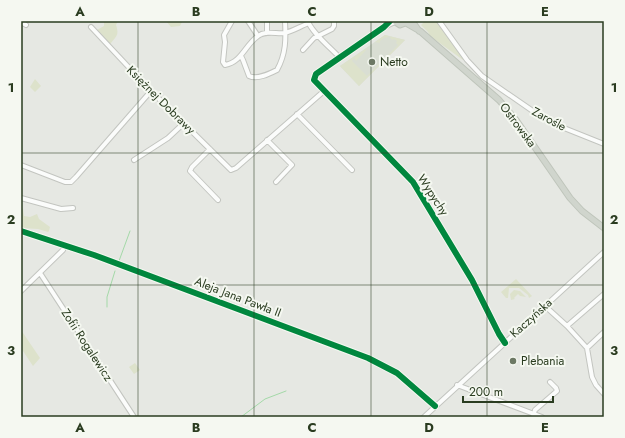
<svg xmlns="http://www.w3.org/2000/svg" width="625" height="438" font-family="Jost,sans-serif">
<style>
.built{fill:#d9ded3}
.green{fill:#dde2cb}
.lines{fill:none;stroke-linecap:round;stroke-linejoin:round}
.stream{stroke:#a4d9a8;stroke-width:1}
.minor-casing{stroke:#c3c5c0;stroke-width:6}
.major-casing{stroke:#bfc5bb;stroke-width:7}
.minor{stroke:#fbfcfb;stroke-width:4}
.major{stroke:#d0d5cd;stroke-width:5}
.cycleway-casing{stroke:#f5f8f1;stroke-width:8}
.cycleway{stroke:#00873e;stroke-width:6}
.grid{fill:none;stroke:#2a3c20;stroke-width:1;stroke-opacity:0.55}
.poi-dot{fill:#6c7864;stroke:#f5f8f1;stroke-width:1.5}
.labels{text-anchor:middle;dominant-baseline:central;stroke-width:4;stroke-linejoin:round;paint-order:stroke}
.poi-label{font-size:12px;fill:#2a3c20;stroke:#f5f8f1;text-anchor:start}
.street-label{font-size:12px;fill:#2a3c20;stroke:#f5f8f1}
.neatline{fill:none;stroke:#2a3c20;stroke-width:1.5}
.grid-label{font-size:13px;text-anchor:middle;font-weight:bold;fill:#2a3c20}
</style>
<rect width="100%" height="100%" fill="#e6e8e3"/>
<path class="built" d="M385 35 405 40 359 86 340 66Z"/>
<path class="green" d="M104 21H118L116 25C120 37 115 36 109 46L97 30 104 26Z
M166 21H182V22L180 26 171 27Z
M425 21H439L465 58 463 60 430 36 428 32 421 25Z
M385 35 405 40 359 86 340 66 370 46 356 61 354 58 352 61 367 76 398 45 396 43 397 41 394 39 392 40 389 36 386 38 385 37 380 41V43L375 42Z
M35 79 41 86 35 92 30 87Z
M21 207 23 209 24 216 30 217 37 214 39 219 50 227 49 231 48 232 38 229 21 228Z
M516 279 532 296 529 298 528 295 519 288H509L508 298H506L501 292Z
M514 290 520 291 526 297 520 296 518 294 514 298 515 299 511 300 510 294Z
M21 330 40 358 33 366 21 348Z
M135 363 140 370 134 374 129 367Z"/>
<g class="lines">
<path class="stream" d="M119 261 130 231
M107 307V297L115 271
M241 417 265 399 286 391"/>
<g class="minor-casing">
<path id="minor" d="M232 21 224 35 225 42 223 62 225 65C242 62 245 45 258 36 266 30 276 34 285 33 293 31 301 26 309 23
M248 21 258 36
M267 21V33
M308 21C311 32 332 49 340 58
M390 21 384 27 316 74 314 80 413 182 472 280 499 334 505 343
M439 21 467 60 482 76 540 116 559 126 604 144
M21 22 26 25
M91 27 151 91 231 170 236 168 324 91
M384 27 395 22
M303 50 314 38 332 29 334 26V21
M241 56 243 60 249 76C257 80 269 74 277 70 286 54 286 39 285 21
M297 114 352 170
M267 140 292 165 276 182
M210 149 192 167 190 171 218 200
M134 160 168 138 184 123
M21 165 65 182H71L76 177 151 91
M21 198 61 209 73 208
M21 231 94 255 368 358 397 373 435 406
M40 273 134 417
M21 291 63 250 65 245
M545 306 567 326 587 348 592 377 596 385 604 394
M567 326 604 294
M587 348 604 332
M457 385 542 417
M424 417 604 252
M533 417 535 410 557 391 556 388 550 382"/>
</g>
<g class="major-casing">
<path id="major" d="M394 21 400 25 408 22
M412 21 419 31
M406 23 420 31 499 100 516 120 570 198 582 211 604 228"/>
</g>
<use href="#minor" class="minor"/>
<use href="#major" class="major"/>
<g class="cycleway-casing">
<path id="cycleway" d="M390 21 384 27 316 74 314 80 413 182 472 280 499 334 505 343
M21 231 94 255 368 358 397 373 435 406"/>
</g>
<use href="#cycleway" class="cycleway"/>
</g>
<path class="grid" d="M138 21V417M254 21V417M371 21V417M487 21V417M21 153H604M21 285H604"/>
<g class="poi-dot">
<circle cx="372" cy="62" r="4"/>
<circle cx="513" cy="361" r="4"/>
</g>
<g class="labels">
<g class="poi-label">
<text x="380" y="62">Netto</text>
<text x="521" y="361">Plebania</text>
</g>
<g class="street-label">
<text transform="translate(161 100) rotate(45)">Księżnej Dobrawy</text>
<text transform="translate(549 119) rotate(28)">Zarośle</text>
<text transform="translate(518 125) rotate(53)">Ostrowska</text>
<text transform="translate(433 195) rotate(57)">Wypychy</text>
<text transform="translate(238 297) rotate(21)">Aleja Jana Pawła II</text>
<text transform="translate(531 318) rotate(-42)">Kaczyńska</text>
<text transform="translate(87 345) rotate(57)">Zofii Rogalewicz</text>
</g>
</g>
<rect width="625" height="438" fill="none" stroke="#f5f8f1" stroke-width="44"/>
<path d="M463 396v6h90v-6" fill="none" stroke="#2a3c20" stroke-width="2"/>
<text x="469" y="396" font-size="12" fill="#2a3c20" stroke="#f5f8f1" stroke-width="3" paint-order="stroke">200 m</text>
<rect x="22" y="22" width="581" height="394" class="neatline"/>
<g class="grid-label">
<text x="80" y="16">A</text>
<text x="196" y="16">B</text>
<text x="312" y="16">C</text>
<text x="429" y="16">D</text>
<text x="545" y="16">E</text>
<text x="11" y="92">1</text>
<text x="614" y="92">1</text>
<text x="11" y="224">2</text>
<text x="614" y="224">2</text>
<text x="11" y="355">3</text>
<text x="614" y="355">3</text>
<text x="80" y="432">A</text>
<text x="196" y="432">B</text>
<text x="312" y="432">C</text>
<text x="429" y="432">D</text>
<text x="545" y="432">E</text>
</g>
</svg>
